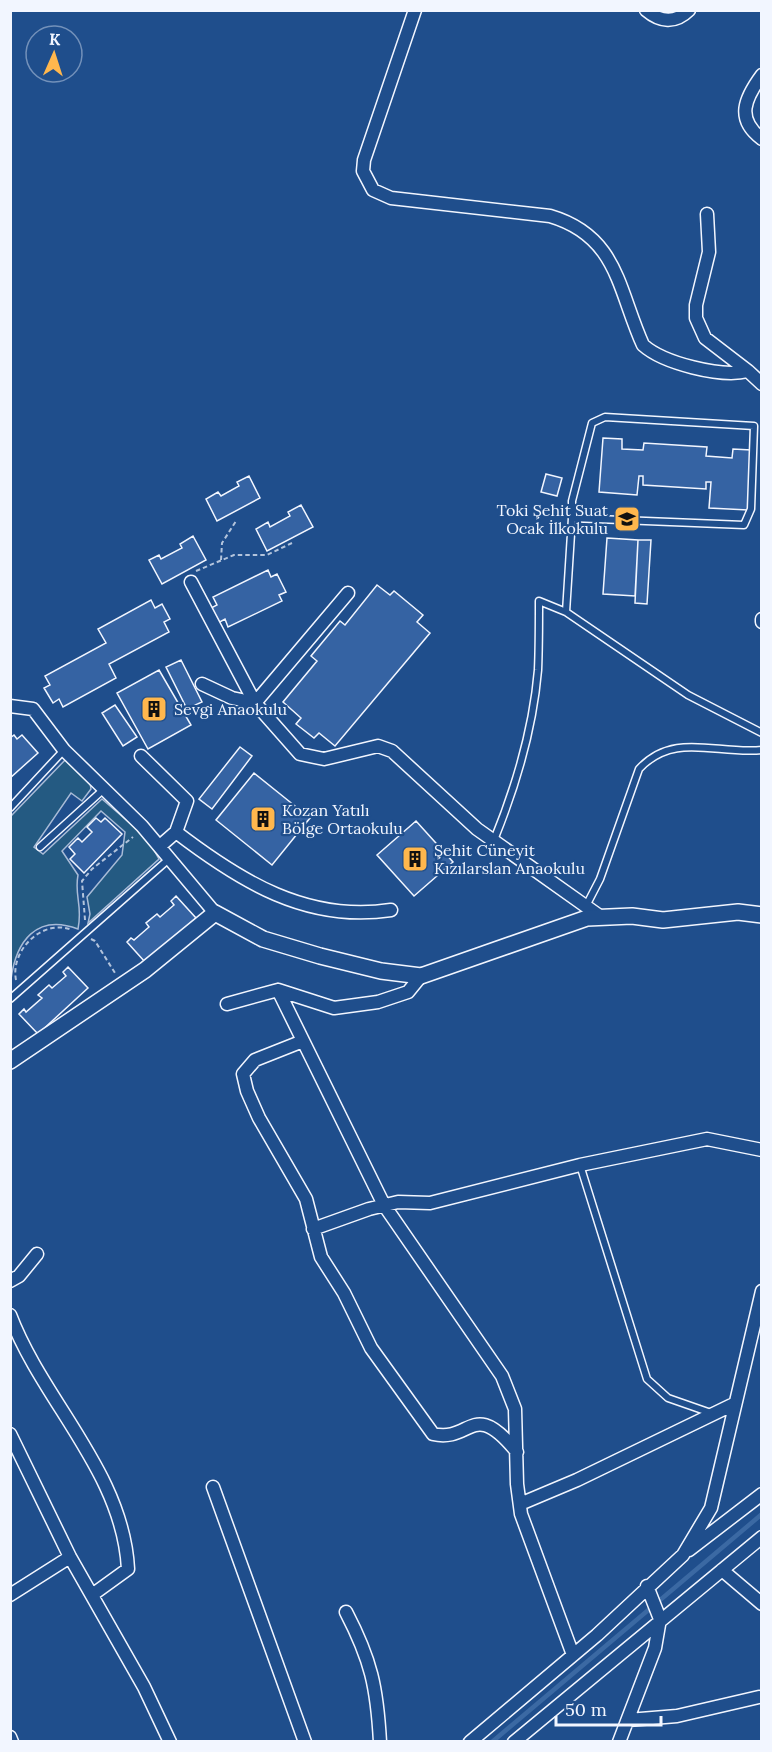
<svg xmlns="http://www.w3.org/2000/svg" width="772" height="1752" font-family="Lora,serif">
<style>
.green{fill:#245a82;stroke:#a8bbd7;stroke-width:1.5}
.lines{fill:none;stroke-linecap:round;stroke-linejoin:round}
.stream{stroke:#3b69a3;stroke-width:4.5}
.building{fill:#3563a3;stroke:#f2f6ff;stroke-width:1.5}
.service-casing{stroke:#f2f6ff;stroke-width:9}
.minor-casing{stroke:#f2f6ff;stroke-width:15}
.tertiary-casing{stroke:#f2f6ff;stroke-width:18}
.path{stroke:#b3c4dc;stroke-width:2;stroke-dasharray:4.5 3;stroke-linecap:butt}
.service{stroke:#1f4e8c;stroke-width:6}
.minor{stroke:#1f4e8c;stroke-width:12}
.tertiary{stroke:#1f4e8c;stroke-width:15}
.labels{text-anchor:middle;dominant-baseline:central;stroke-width:4.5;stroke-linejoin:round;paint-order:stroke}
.poi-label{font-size:16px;fill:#f2f6ff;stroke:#1f4e8c;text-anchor:start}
</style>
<rect width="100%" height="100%" fill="#1f4e8c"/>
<path class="green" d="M66 759 90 783 91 789 82 801 71 793 34 847 43 854 102 799 147 838 159 859 88 923 90 914 87 897 122 855 125 832 101 811 62 851 78 875C74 896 83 905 78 929 36 913 16 942 11 979V816Z"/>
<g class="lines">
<path class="stream" d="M492 1742 762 1514"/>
</g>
<path class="building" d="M603 438 622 439V449L643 450 644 443 707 447 706 456 732 458 733 449 751 450 748 510 709 508 711 482H706V489L643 485V476H639L637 495 599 492Z
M546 474 562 478 557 496 541 492Z
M249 476 260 498 217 521 206 499 218 492 221 496 239 486 237 482Z
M301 505 313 527 267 551 256 529 268 522 270 527 290 516 288 512Z
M193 536 206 560 162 584 149 560 159 555 161 559 182 548 180 544Z
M607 538 638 540 635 596 603 594Z
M638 540H651L647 604 635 603Z
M268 570 271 577 277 574 286 592 279 595 282 601 228 627 225 619 218 623 211 608 217 605 213 597Z
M377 585 390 595 394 591 423 615 417 622 430 633 335 746 319 733 314 738 296 724 301 718 283 702 317 661 311 656 340 621 345 625Z
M151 600 155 608 162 604 170 619 164 622 169 632 109 664 116 678 63 707 59 699 53 703 44 688 50 685 45 676 106 643 98 629Z
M181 660 202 702 187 709 166 667Z
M159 670 191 725 148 749 117 693Z
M115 705 137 737 123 746 102 713Z
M14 735 17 739 22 735 38 753 10 778V738Z
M240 747 252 756 212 809 199 799Z
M254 773 310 818 272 865 216 820Z
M96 818 101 822 105 818 122 834 84 873 70 859 75 854 69 847 78 838 82 842 92 832 87 827Z
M416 821 453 862 414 896 377 855Z
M176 896 196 918 145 962 127 942 131 938 134 940 149 927 146 923 157 914 160 917 174 905 171 901Z
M68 967 88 988 38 1034 19 1014 24 1009 26 1012 42 998 38 995 49 985 52 988 66 976 63 972Z"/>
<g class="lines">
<g class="service-casing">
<path id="service" d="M566 612 572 518 744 525 751 509 754 426 605 417 592 423 572 501V518
M10 808 64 750
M494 840C516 786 533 729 538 670 539 647 539 624 539 601L566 612 688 695 762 733
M40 847 104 789
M586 906 600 879 639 769C674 731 717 755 762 750
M10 999 170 858
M580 1165 647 1379 668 1398 711 1413"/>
</g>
<g class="minor-casing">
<path id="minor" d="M415 10 364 160 363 171 373 190 391 198 550 216C618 236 618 290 643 345 663 363 721 378 748 371L762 384
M646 10C660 22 675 24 689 10
M762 75C745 98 735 119 762 139
M707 214 709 252 696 305V318L705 338 748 371
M191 582 255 703 300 754 324 759 378 746 392 751 477 829 601 917
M762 619V622
M202 684 232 698 255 703 348 593
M10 706 33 709 64 750 142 826 215 913
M141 756 187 801 176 832
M160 846 176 832C240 881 307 923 391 910
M278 990 384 1205 502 1376 515 1409 517 1484 521 1514 573 1655
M227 1004 278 990 334 1008 378 1002 408 992 421 976
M303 1041 255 1060 243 1074 247 1091 259 1118 306 1199 321 1257 344 1293 371 1348 433 1434C472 1443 472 1397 517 1452
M313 1229 369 1209 398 1202 430 1203 580 1165 707 1139 762 1150
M10 1281 19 1276 37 1254
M10 1315C43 1402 123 1472 128 1569L92 1595
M10 1434 70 1557 144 1687 170 1742
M213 1487 305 1742
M520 1504 577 1480 734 1404
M689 1550 762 1494
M722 1570 762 1604
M10 1595 70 1557
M346 1612C371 1660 377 1687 380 1742
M628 1720 677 1716 759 1697
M10 1737 12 1742
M470 1742 597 1635 683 1555 711 1508 762 1291
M514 1742 762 1537
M619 1742 655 1648 660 1619 647 1586"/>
</g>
<g class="tertiary-casing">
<path id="tertiary" d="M10 1061 145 970 215 913 263 939 320 956 381 971 421 976 587 918 632 916 663 920 738 912 762 915"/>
</g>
<path class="path" d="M221 560 222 543 236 521
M196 571 234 555H267L292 543
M85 920 82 881 92 869 133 837
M91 939 95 941 115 973
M16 980C10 950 43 918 72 930"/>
<use href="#service" class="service"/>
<use href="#minor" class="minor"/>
<use href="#tertiary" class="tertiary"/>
</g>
<defs>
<g id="school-square" transform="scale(1.35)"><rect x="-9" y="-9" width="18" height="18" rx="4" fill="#ffb74d" stroke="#1f4e8c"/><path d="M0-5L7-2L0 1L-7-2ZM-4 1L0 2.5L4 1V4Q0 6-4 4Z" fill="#111"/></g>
<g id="building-square" transform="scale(1.35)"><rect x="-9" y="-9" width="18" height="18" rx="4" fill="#ffb74d" stroke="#1f4e8c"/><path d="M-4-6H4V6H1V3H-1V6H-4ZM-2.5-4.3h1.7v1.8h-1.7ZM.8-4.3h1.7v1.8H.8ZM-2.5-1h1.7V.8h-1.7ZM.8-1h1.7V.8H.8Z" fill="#111"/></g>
</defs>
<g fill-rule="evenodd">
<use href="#school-square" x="627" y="519"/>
<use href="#building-square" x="154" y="709"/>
<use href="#building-square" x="263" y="819"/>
<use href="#building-square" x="415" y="859"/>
</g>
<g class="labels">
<g class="poi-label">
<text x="608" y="510" text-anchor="end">Toki Şehit Suat<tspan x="608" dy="18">Ocak İlkokulu</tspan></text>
<text x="174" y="709">Sevgi Anaokulu</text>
<text x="282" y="810">Kozan Yatılı<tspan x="282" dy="18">Bölge Ortaokulu</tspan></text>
<text x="434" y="850">Şehit Cüneyit<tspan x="434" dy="18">Kızılarslan Anaokulu</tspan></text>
</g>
</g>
<rect width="772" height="1752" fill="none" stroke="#f2f6ff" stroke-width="24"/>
<g transform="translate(54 54) rotate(3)"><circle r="28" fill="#1f4e8c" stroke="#7391ba" stroke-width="1.5"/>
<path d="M0-4.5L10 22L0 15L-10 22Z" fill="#ffb74d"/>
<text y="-9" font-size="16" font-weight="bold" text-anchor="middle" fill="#f2f6ff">K</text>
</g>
<path d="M556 1716v9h105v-9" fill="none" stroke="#f2f6ff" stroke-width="3"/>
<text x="565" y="1716" font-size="18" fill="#f2f6ff" stroke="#1f4e8c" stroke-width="4.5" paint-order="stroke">50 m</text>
</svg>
